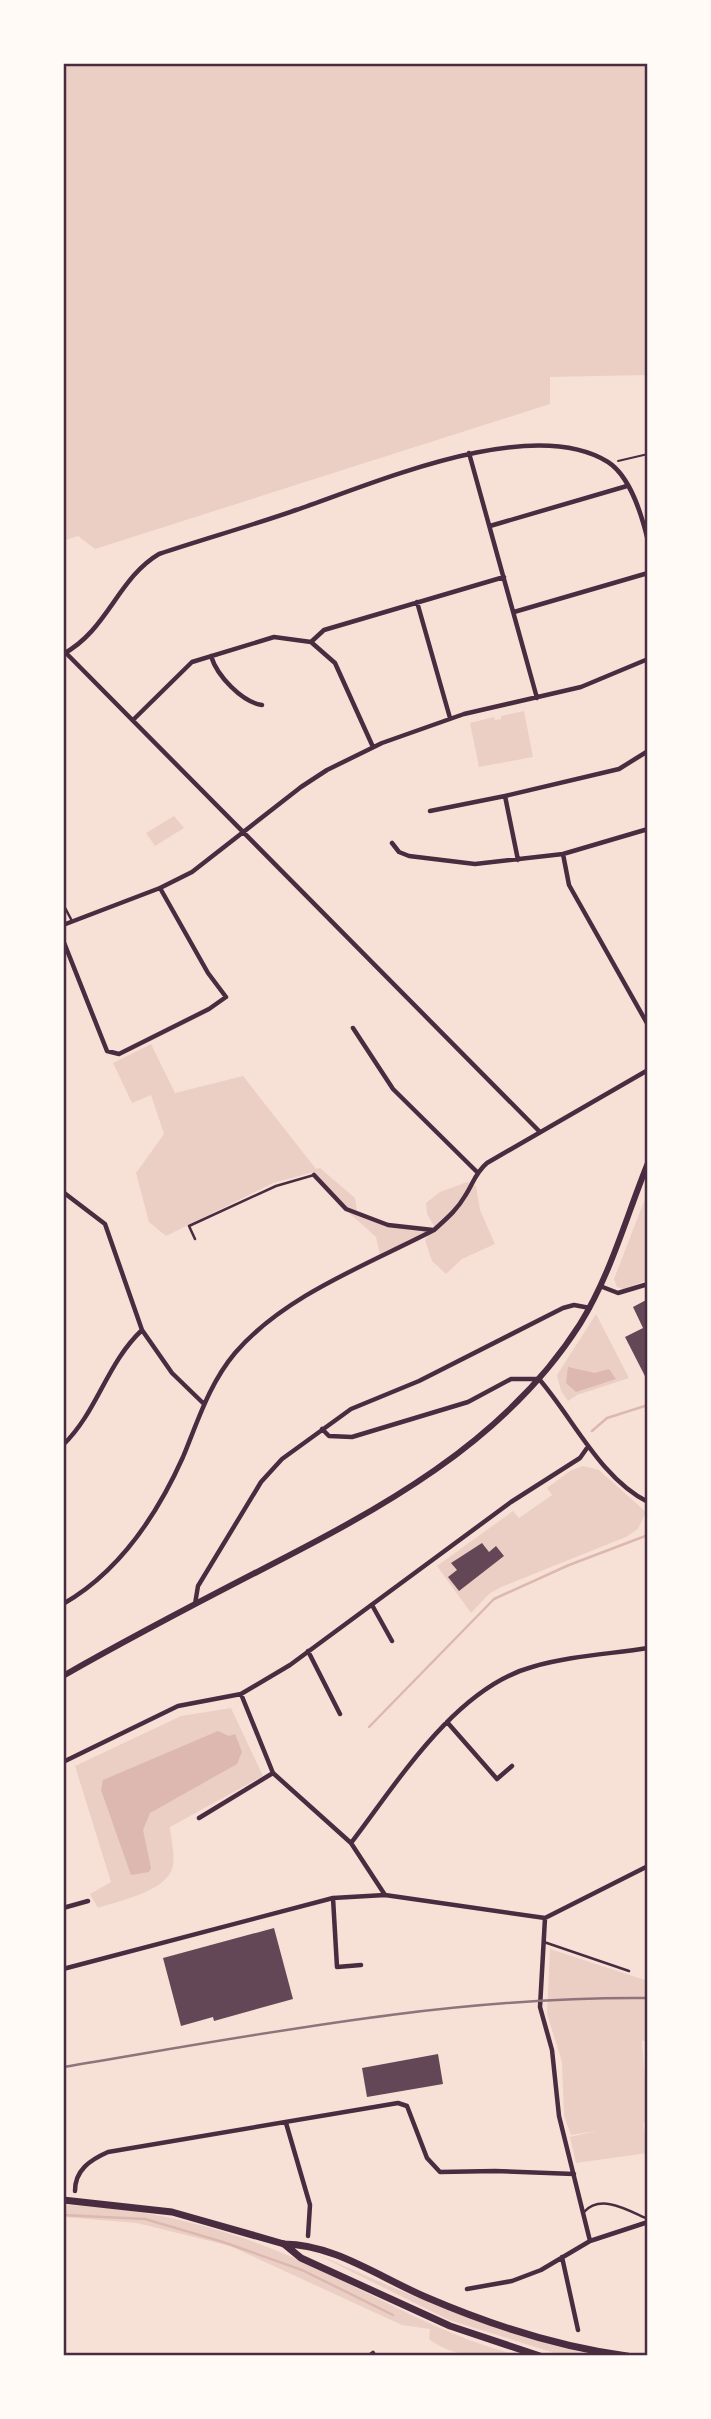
<svg xmlns="http://www.w3.org/2000/svg" width="711" height="2419" font-family="'Titillium Web',sans-serif">
<style>
.green{fill:#ebcfc5}
.water{fill:#dcb8b0}
.lines{fill:none;stroke-linecap:round;stroke-linejoin:round}
.stream{stroke:#dcb8b0;stroke-width:2.5}
.building{fill:#644757}
.path{stroke:#4a2c40;stroke-width:2}
.service{stroke:#4a2c40;stroke-width:2.5}
.minor{stroke:#4a2c40;stroke-width:4.5}
.secondary{stroke:#4a2c40;stroke-width:6}
.primary{stroke:#4a2c40;stroke-width:7}
.trunk{stroke:#4a2c40;stroke-width:7}
.rail{stroke:#8f747c;stroke-width:2.5}
.neatline{fill:none;stroke:#4a2c40;stroke-width:2.5}
</style>
<rect width="100%" height="100%" fill="#f7e1d7"/>
<path class="green" d="M63 63H648V375L550 377V404L95 549 78 536 63 541Z
M524 711 533 757 479 767 470 723 494 717 495 720 501 719V716Z
M174 816 184 828 155 846 146 833Z
M151 1044 175 1093 243 1076 316 1169 320 1168 355 1198 357 1211 348 1208 314 1172 273 1183 166 1236 149 1222 136 1173 164 1134 151 1095 132 1103 113 1063Z
M467 1182 476 1186 480 1210 495 1244 462 1259 446 1274 432 1261 425 1240 434 1226 427 1214 426 1203 440 1192Z
M648 1191V1280L624 1289 617 1287 614 1279Z
M348 1212 387 1227 427 1231 380 1255 376 1237Z
M596 1314 629 1378 577 1395 568 1401 561 1391 557 1375Z
M583 1466 599 1470 646 1512 638 1529 626 1537 501 1587 489 1594 471 1613 437 1566 513 1511 519 1518 552 1495 547 1488 570 1471Z
M231 1708 263 1776 170 1827C171 1838 175 1854 173 1866 167 1892 120 1900 98 1908L90 1894 111 1882 75 1766 181 1716Z
M550 1949 648 1981V2040L642 2041 648 2121 643 2123 648 2153 576 2163 570 2137 596 2131 571 2135 564 2116 562 2062 547 2014Z
M63 2205C146 2207 229 2228 305 2263 375 2295 444 2337 520 2356 488 2356 456 2360 429 2339L430 2329 402 2325 230 2246 137 2223 63 2217Z
M312 2252C410 2295 494 2334 599 2356L561 2355 449 2320Z"/>
<path class="water" d="M568 1367 595 1373 609 1369 616 1379 576 1392 566 1383Z
M218 1731 229 1736 235 1734 242 1752 237 1764 150 1813 143 1830 151 1868 149 1872 131 1875 101 1790 103 1780Z"/>
<g class="lines">
<path class="stream" d="M592 1431 607 1418 648 1405
M369 1727 494 1599 569 1565 648 1535
M63 2215 145 2219 223 2242 302 2270 393 2315"/>
</g>
<path class="building" d="M648 1299V1382L625 1337 643 1328 633 1307Z
M482 1543 489 1552 496 1546 504 1556 459 1591 448 1577 457 1570 451 1563Z
M274 1928 293 1999 214 2021 213 2017 181 2026 163 1958Z
M438 2054 443 2084 367 2097 362 2068Z"/>
<g class="lines">
<path class="path" d="M618 461 648 454"/>
<path class="service" d="M63 904 72 921
M195 1239 189 1226 276 1186 314 1175
M544 1942 629 1971
M584 2212C601 2193 629 2211 648 2219"/>
<path class="minor" d="M469 453 537 698
M490 526 627 486
M417 602 450 718
M514 612 648 573
M311 642 324 630 504 577
M66 653 539 1131
M63 654C107 631 118 578 159 554 204 539 250 526 296 510 375 483 531 414 608 462 631 477 642 516 648 541
M211 656C217 676 242 702 262 705
M133 720 192 662 274 637 311 642 335 663 373 747
M505 796 619 769 648 751
M430 811 505 796 518 860
M392 843 399 852 409 856 475 864 563 854 648 829
M563 854 569 885 648 1025
M63 925 160 888 192 872 301 787 327 770 382 743 464 714 581 687 648 659
M63 940 107 1051 119 1054 209 1009 226 997 208 973 160 888
M353 1028 393 1089 477 1172
M314 1175 346 1209 388 1225 433 1230
M63 1192 105 1224 142 1330 172 1373 203 1403
M600 1286 618 1293 648 1284
M322 1429 329 1436 352 1437 468 1402 511 1379H539C573 1418 600 1478 648 1502
M63 1445C98 1411 106 1364 142 1330
M63 1604C119 1572 157 1515 183 1457 198 1421 209 1384 235 1353 285 1295 367 1265 434 1230 446 1219 457 1210 465 1196 473 1184 475 1173 487 1163L648 1070
M195 1604 198 1586 261 1482 282 1459 351 1409 419 1381 563 1308 574 1305 590 1308
M372 1605 392 1641
M308 1651 340 1714
M241 1694 273 1773 351 1843 385 1895
M447 1722 497 1779 512 1766
M63 1762 178 1706 241 1694 290 1665 511 1502 580 1458 587 1448
M199 1818 273 1773
M351 1843C397 1783 455 1688 532 1667 569 1656 610 1654 648 1648
M333 1898 337 1967 361 1965
M63 1908 88 1901
M545 1918 540 2007 552 2050 559 2116 590 2241
M63 1969 333 1898 385 1895 545 1918 648 1866
M286 2123 310 2205 308 2236
M75 2191C75 2170 90 2160 108 2152L398 2103 407 2106 427 2158 440 2172 495 2171 574 2174
M562 2257 578 2330
M467 2289 512 2281 541 2270 590 2241 648 2222
M369 2356 373 2353"/>
<path class="secondary" d="M63 1676C126 1640 191 1606 255 1573 378 1510 504 1444 580 1324 611 1274 626 1217 648 1163"/>
<path class="primary" d="M63 2200 172 2212 284 2244"/>
<path class="trunk" d="M284 2244C334 2244 382 2279 428 2298 491 2325 559 2347 627 2356
M284 2244 301 2258 450 2326 540 2356"/>
<path class="rail" d="M63 2067C256 2035 451 1996 648 1998"/>
</g>
<rect width="711" height="2419" fill="none" stroke="#fffaf5" stroke-width="130"/>
<rect x="65" y="65" width="581" height="2289" class="neatline"/>
</svg>
